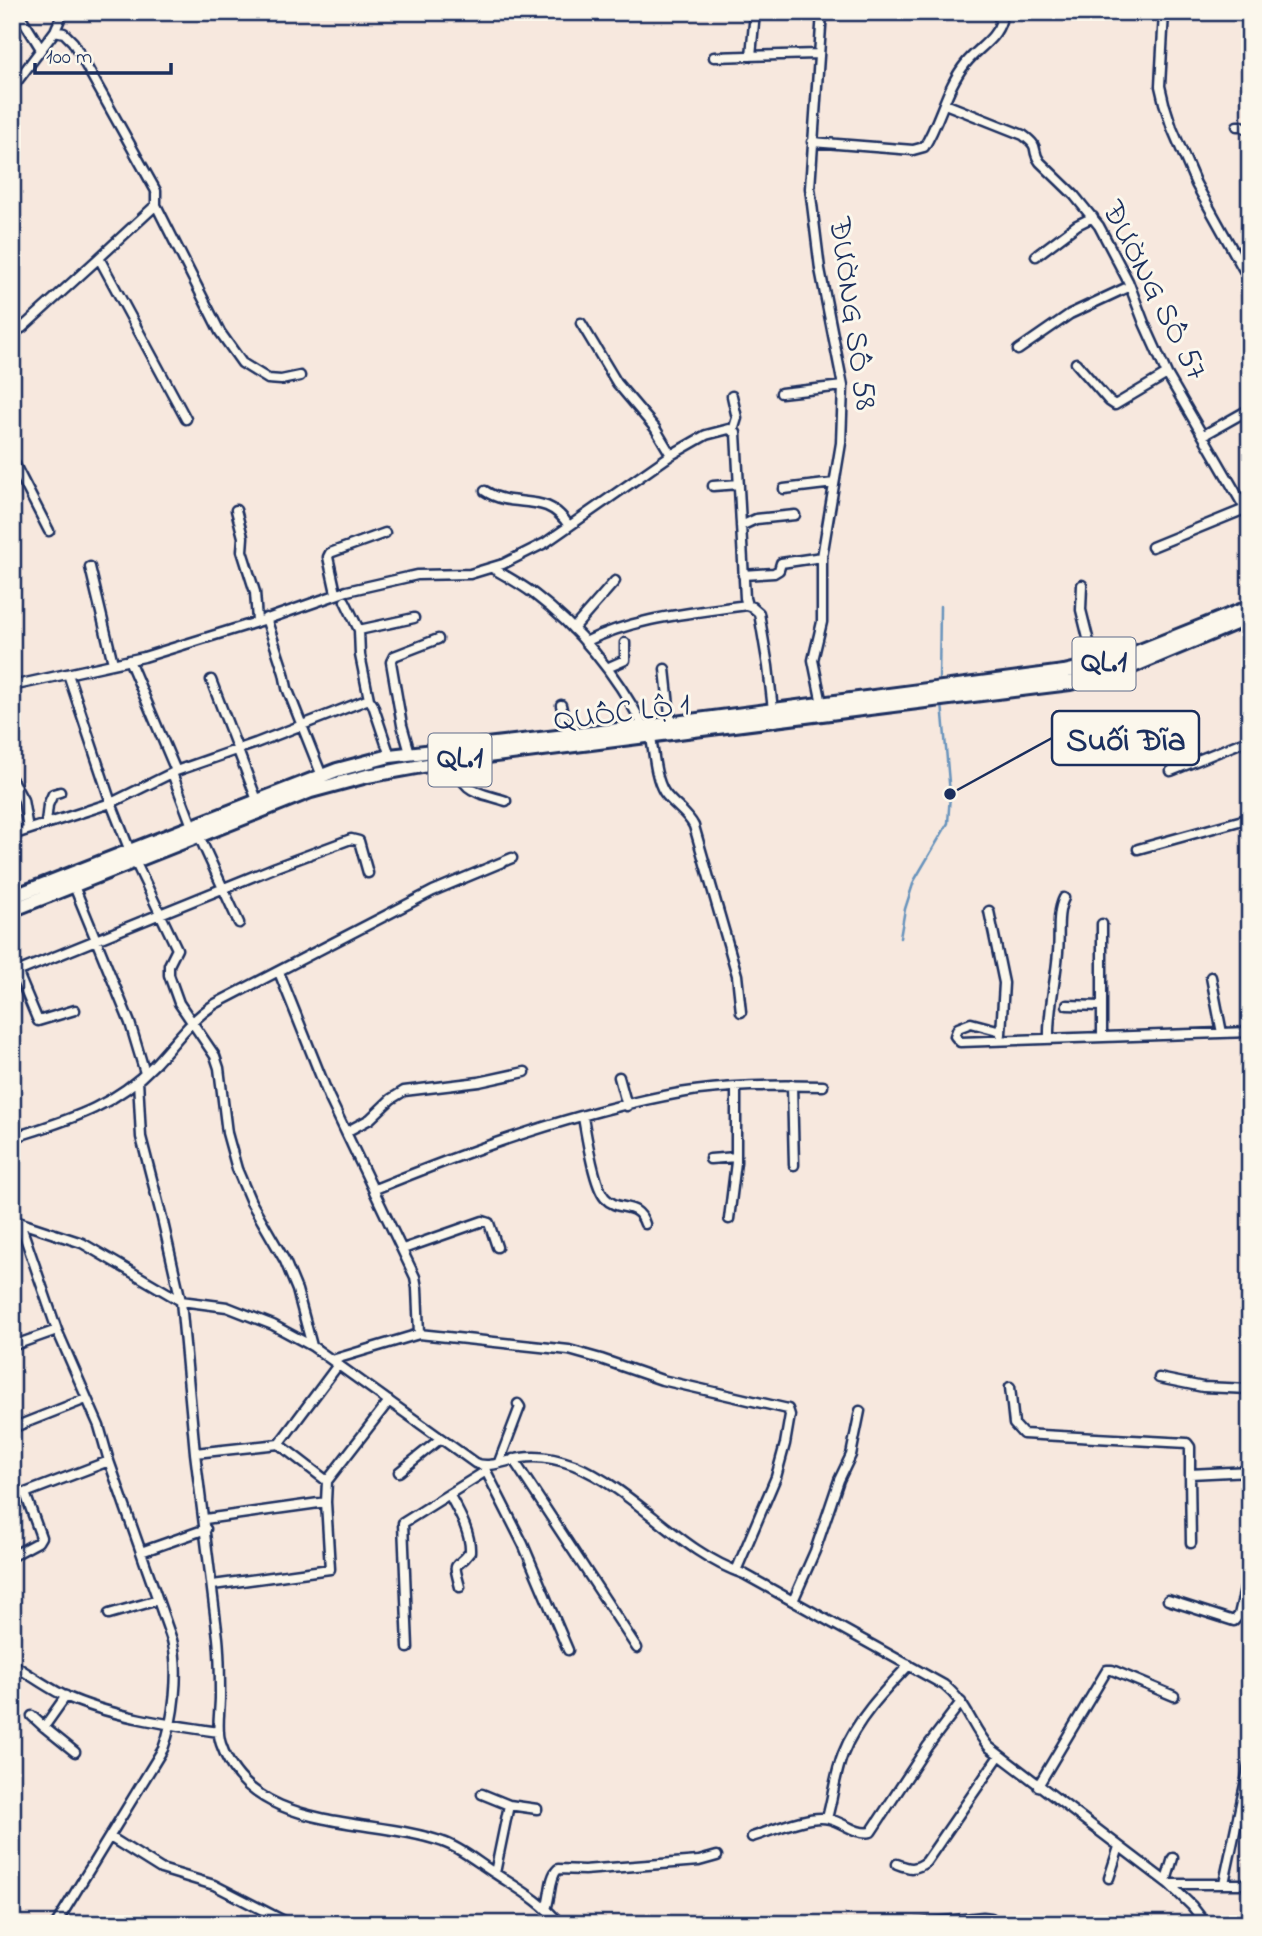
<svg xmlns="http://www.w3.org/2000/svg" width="1262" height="1936" font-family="'Indie Flower',sans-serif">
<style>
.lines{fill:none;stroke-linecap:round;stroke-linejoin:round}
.stream{stroke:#6893bc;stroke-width:2.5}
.minor-casing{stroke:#1b2f5e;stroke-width:13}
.trunk-casing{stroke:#1b2f5e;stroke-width:18}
.minor{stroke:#fbf7ec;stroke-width:8}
.trunk{stroke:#fbf7ec;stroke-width:12}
.labels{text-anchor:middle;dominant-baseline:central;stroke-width:6;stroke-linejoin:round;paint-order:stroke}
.shield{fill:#fbf7ec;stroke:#5e6b89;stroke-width:2}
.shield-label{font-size:30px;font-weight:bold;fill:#1b2f5e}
.street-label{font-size:32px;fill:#1b2f5e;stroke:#fbf7ec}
.leader{fill:none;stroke:#1b2f5e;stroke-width:2.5}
.callout-dot{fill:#1b2f5e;stroke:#fbf7ec;stroke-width:2.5}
.callout{fill:#fbf7ec;stroke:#1b2f5e;stroke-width:2.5}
.callout-label{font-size:33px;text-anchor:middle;font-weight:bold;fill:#1b2f5e}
</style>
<rect width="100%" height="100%" fill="#f7e8de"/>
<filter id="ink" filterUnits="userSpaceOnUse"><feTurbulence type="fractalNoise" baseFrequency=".0143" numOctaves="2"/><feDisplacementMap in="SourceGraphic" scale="14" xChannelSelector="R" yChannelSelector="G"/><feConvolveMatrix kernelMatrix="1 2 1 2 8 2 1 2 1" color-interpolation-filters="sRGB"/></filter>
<g filter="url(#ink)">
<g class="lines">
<path class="stream" d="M939 683 940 606
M900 938 905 909 914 881 948 823 950 794 942 703"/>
<g class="minor-casing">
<path id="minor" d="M18 12 41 49
M822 12 810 188 820 269 843 386 841 443 822 557V622L813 660 822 704
M1164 12 1160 86 1164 103 1172 128 1196 184 1250 281
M55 31 64 33 73 42 156 191V205L99 258 186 419
M751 56 755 12
M714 57 817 54
M12 88 55 31 63 12
M945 104 1023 135C1042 149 1030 148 1040 162L1074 195 1099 226 1128 281 1144 323 1167 374 1250 517
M1237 126H1242L1250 131
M812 142 913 150 924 147C941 120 946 87 966 63 978 48 996 39 1001 21L995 12
M156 205 220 332 242 363 268 379 281 380 300 376
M1036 256 1077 225 1093 217
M581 323 617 383 655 428 671 455
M12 333 22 328 99 258
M1018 350 1070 314 1130 286
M1076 363 1109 401 1115 405 1167 374
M781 393 843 386
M732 396 737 418 733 431
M1204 435 1250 409
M12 459 49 531
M713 486 739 484
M784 489 834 483
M485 491C515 511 546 489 569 526
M236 510 243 537 242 551 255 592 257 621
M741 526 756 519 795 515
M1152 547 1250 507
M90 567 113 663
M492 568C506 576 521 584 534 594 580 629 617 676 644 727
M743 575 774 573 779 570 781 563 822 557
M1082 585 1081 610 1095 666
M336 593 328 557 330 553 385 533
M345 601 359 630
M266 618 284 673 287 688 322 776
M573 629 615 581
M585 642C635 617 692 613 747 605
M129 660 176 771
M607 668 625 660V643
M665 669 671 724
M68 674 111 803 130 851
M211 680 257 800
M12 686 144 657 270 618 347 591 417 575 470 574 503 564 545 543 671 455 706 435 729 429 736 433 745 598 747 605 752 607 759 613 768 666 773 710
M369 699 360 655 359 630 414 618
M561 705 568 736
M651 737C654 754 655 777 664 792 673 805 687 812 694 826L737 975 741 1012
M410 753 402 725 391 662 394 656 438 639
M455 760C463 794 475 791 506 801
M1171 771 1250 739
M172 773 192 826
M12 780 23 800 28 829
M46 823 48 805 53 794 60 792
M12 835 111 803 176 771 256 743 369 699 373 705 390 756
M199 836 239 923
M1138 849 1250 818
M135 861 177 949 169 965V975L179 1003 215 1056 219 1068 227 1133 237 1169 251 1202 285 1261 297 1290 312 1346
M74 886 130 1023 145 1073
M989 911 1004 983 1001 1034
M12 959 38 1021 75 1010
M17 972 276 867 351 839 359 841 368 873
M279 972 329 1097 415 1277 417 1288 419 1334 569 1350 601 1359 662 1380 788 1409 790 1415 785 1444 776 1477 736 1571
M1211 977 1222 1033
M1067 1005 1100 1006
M1001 1031 971 1023 958 1028 955 1036 960 1042 1250 1032
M1102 1037V924
M1049 1039C1048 1009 1056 981 1058 952 1060 934 1056 914 1064 898
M619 1077 627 1106
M138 1080 141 1137 162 1218 181 1301 195 1453 218 1638C220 1658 220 1677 220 1697 220 1711 216 1730 221 1744 251 1834 372 1816 443 1842 461 1848 477 1862 493 1872 517 1888 542 1901 560 1924
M792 1085 794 1165
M583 1117C586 1134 594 1186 605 1198 619 1213 637 1200 645 1224
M346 1132 370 1119 391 1099 404 1091 479 1082 525 1072
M12 1138C67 1120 113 1108 154 1065 174 1044 190 1020 215 1004L433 891 512 858
M710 1159 736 1157
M375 1189C473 1149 575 1112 680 1093 726 1085 776 1085 823 1086
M729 1219 736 1162V1088
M12 1220 82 1243 181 1301 227 1307 273 1325 312 1346 475 1463C490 1469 506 1460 521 1458 538 1455 558 1459 574 1465 637 1491 679 1552 744 1574L944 1685C967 1703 971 1726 989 1747L1169 1884 1192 1906 1206 1924
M403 1249 483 1221 489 1223 497 1247
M12 1346 57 1330
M332 1360 419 1334
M1159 1378 1203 1387 1250 1389
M1010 1387 1014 1424 1023 1434 1187 1443 1190 1447V1474
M12 1428 86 1399
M279 1444 338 1365
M195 1453 279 1444 327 1481 326 1502 330 1569 213 1585
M513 1459 637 1648
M499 1462 518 1412 520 1407 518 1404
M484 1467 523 1544 568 1650
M399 1472 440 1439
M327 1481 389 1401
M449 1494C458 1511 471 1532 470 1552 455 1572 452 1557 460 1587
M12 1498 109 1461 99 1426 57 1330 20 1223
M205 1519 326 1502
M1191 1543 1190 1474 1250 1471
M141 1552 206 1529
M12 1556 38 1542 41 1537 25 1493
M1168 1600 1234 1621 1239 1615 1250 1567
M793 1601 815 1551 839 1480 851 1455 860 1411
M109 1614 158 1600
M408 1648 403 1523 486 1471
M12 1664C29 1674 45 1686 63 1695 108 1716 170 1725 219 1732
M32 1716 44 1727 66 1696
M44 1727 75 1752
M1038 1786 1107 1670H1112L1174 1696
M482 1794 509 1805 495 1873
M509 1805 537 1809
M827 1818C833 1797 835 1774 843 1754 856 1720 884 1691 909 1665
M110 1837 161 1869 214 1885 290 1924
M752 1837C771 1831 810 1814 829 1819 843 1822 856 1835 871 1832L927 1747 961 1702
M897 1864C910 1869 915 1870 926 1862L999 1756
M1109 1878 1119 1847
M1166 1881 1173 1858
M1224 1883 1250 1761
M1169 1884H1250
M546 1909C551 1897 549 1877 558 1869L584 1870 699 1861 717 1856
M56 1924 163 1749C174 1720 180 1670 172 1640L109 1461
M917 1924 983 1917 991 1918 993 1924"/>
</g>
<g class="trunk-casing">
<path id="trunk" d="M12 897 337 770 390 756 644 727 1064 672 1117 660 1250 607
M12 910 311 791 367 776 455 760 1070 683 1126 669 1250 617"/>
</g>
<use href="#minor" class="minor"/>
<use href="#trunk" class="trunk"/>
</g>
</g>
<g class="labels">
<g class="shield">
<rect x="1072.5" y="637.5" width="63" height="53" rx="5"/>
<rect x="428.5" y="733.5" width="63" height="53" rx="5"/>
</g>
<g class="shield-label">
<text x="1104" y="664">QL.1</text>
<text x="460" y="760">QL.1</text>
</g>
<g class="street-label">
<text transform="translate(1153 291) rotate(63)">ĐƯỜNG SỐ 57</text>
<text transform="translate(851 314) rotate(82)">ĐƯỜNG SỐ 58</text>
<text transform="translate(622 714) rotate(-7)">QUỐC LỘ 1</text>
</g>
</g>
<path class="leader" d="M950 794L1052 738"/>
<circle class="callout-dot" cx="950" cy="794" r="7"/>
<rect class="callout" x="1052" y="711" width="147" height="54" rx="7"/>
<g class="callout-label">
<text x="1126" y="750">Suối Đĩa</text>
</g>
<rect width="1262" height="1936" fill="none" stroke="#fbf7ec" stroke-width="42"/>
<rect x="21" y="21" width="1220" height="1894" fill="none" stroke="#1b2f5e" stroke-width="2.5" filter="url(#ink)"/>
<path d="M35 63v10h136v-10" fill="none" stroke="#1b2f5e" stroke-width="3.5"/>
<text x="46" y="63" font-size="21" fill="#1b2f5e" stroke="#fbf7ec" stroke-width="5" paint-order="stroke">100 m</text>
</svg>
